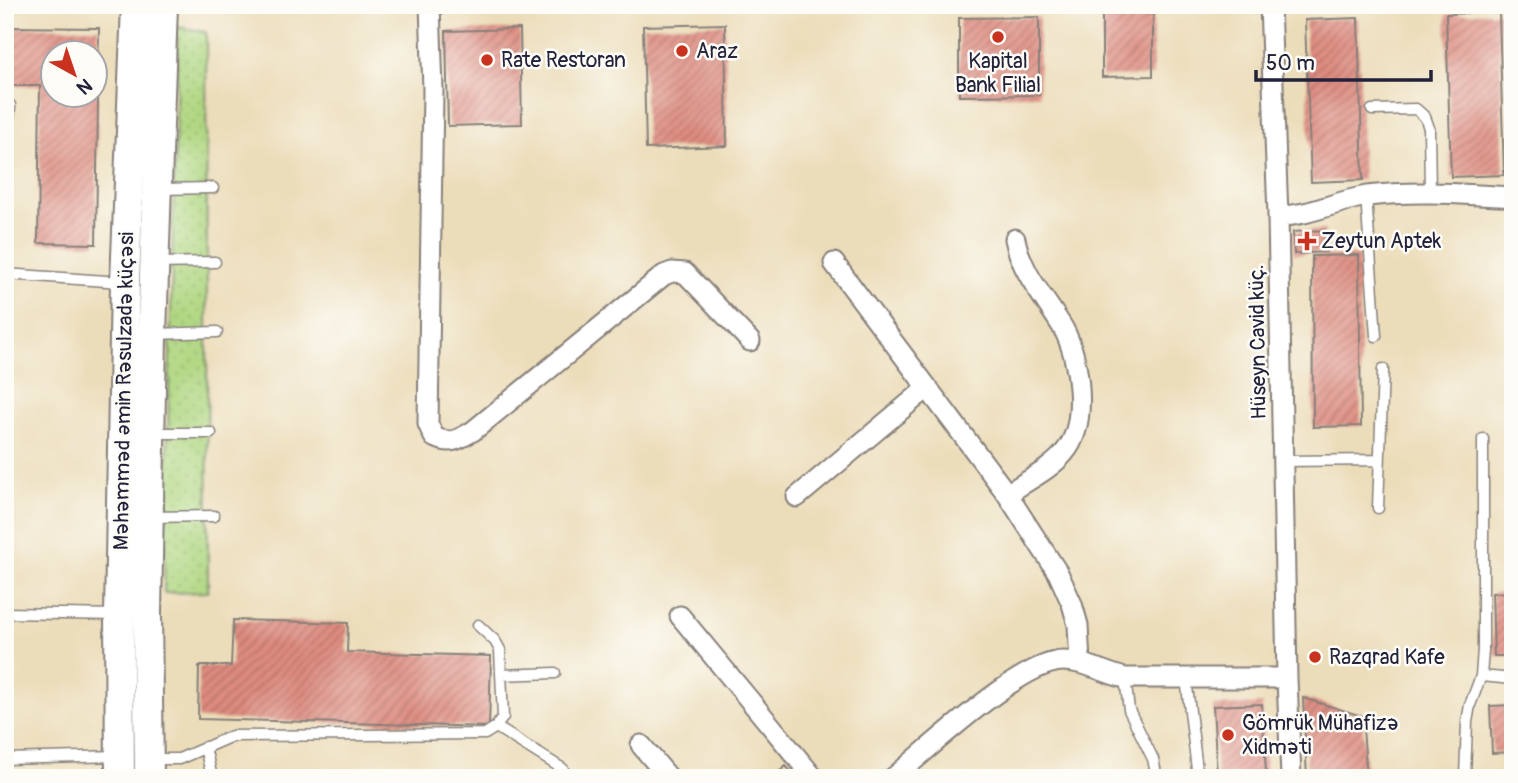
<svg xmlns="http://www.w3.org/2000/svg" width="1518" height="783" font-family="Pangolin,sans-serif">
<style>
.grass{fill:url(#grass-dots);stroke:#697c5e;stroke-width:2}
.building{fill:url(#building-hatch);fill-rule:evenodd}
.lines{fill:none;stroke-linecap:round;stroke-linejoin:round}
.lane-casing{stroke:#87807a;stroke-width:13}
.street-casing{stroke:#87807a;stroke-width:23}
.secondary-casing{stroke:#87807a;stroke-width:32}
.lane{stroke:#fff;stroke-width:10}
.street{stroke:#fff;stroke-width:19}
.secondary{stroke:#fff;stroke-width:28}
.poi-dot{fill:#c8321e;stroke:#fdfcf7;stroke-width:2.5}
.labels{text-anchor:middle;dominant-baseline:central;stroke-width:5;stroke-linejoin:round;paint-order:stroke}
.poi-label{font-size:21px;fill:#22223b;stroke:#fdfcf7;text-anchor:start}
.street-label{font-size:21px;fill:#22223b;stroke:#fdfcf7}
</style>
<defs>
<pattern id="grass-dots" width="8" height="8" patternUnits="userSpaceOnUse" patternTransform="scale(1.75)"><rect width="8" height="8" fill="#b0d782"/><path d="M2 2h.1M6 6h.1" fill="none" stroke="#97b871" stroke-width="1.8" stroke-linecap="round"/></pattern>
<pattern id="building-hatch" width="6" height="6" patternUnits="userSpaceOnUse" patternTransform="scale(1.75)"><rect width="6" height="6" fill="#de8b7f"/><path d="M-1 1l2-2M0 6l6-6M5 7l2-2" fill="none" stroke="#b47169"/></pattern>
</defs>
<rect width="100%" height="100%" fill="#fdfcf7"/>
<filter id="ink" filterUnits="userSpaceOnUse"><feTurbulence type="fractalNoise" baseFrequency=".0143" numOctaves="2"/><feDisplacementMap in="SourceGraphic" scale="14" xChannelSelector="R" yChannelSelector="G"/><feConvolveMatrix kernelMatrix="1 2 1 2 8 2 1 2 1" color-interpolation-filters="sRGB"/></filter>
<filter id="wash" filterUnits="userSpaceOnUse"><feTurbulence type="fractalNoise" baseFrequency=".00686" numOctaves="4" result="noise"/><feDisplacementMap in="SourceGraphic" scale="28" xChannelSelector="R" yChannelSelector="G"/><feGaussianBlur stdDeviation="1.57" result="paint"/><feColorMatrix in="noise" values="0 0 0 0 0 0 0 0 0 0 0 0 0 0 0 0 0 1.4 0 .05"/><feComposite in="paint" operator="in"/></filter>
<g filter="url(#wash)">
<rect width="100%" height="100%" fill="#ecddba"/>
<path class="grass" d="M178 27 206 32 208 592 164 593Z"/>
<g id="blocks">
<path class="building" d="M1102 5H1153V76L1102 77Z
M1499 12 1504 175 1451 177 1446 14Z
M1039 17V95L959 96V18Z
M1358 18 1363 180 1311 182 1305 20Z
M725 24 727 146 646 149 643 26Z
M5 27 99 28 96 244 38 243 40 86H5ZM52 52H94V94H52Z
M520 29 522 124 448 126 446 31Z
M1325 230 1326 252 1294 254 1293 232Z
M1359 255 1361 426 1313 427 1312 256Z
M1513 592V656H1494L1492 593Z
M233 620 348 623 347 652 491 656 489 727 198 719 199 666H231Z
M1303 698 1362 716 1367 778H1307Z
M1262 704 1266 773 1217 776 1213 706Z
M1513 705V752L1492 753 1490 706Z
M786 766 797 778H772Z
M332 772V778H271V775Z"/>
</g>
</g>
<g filter="url(#ink)">
<use href="#blocks" fill-opacity="0" stroke="#87807a" stroke-width="2"/>
<g class="lines">
<g class="lane-casing">
<path id="lane" d="M1372 110 1416 109 1425 117 1429 128 1430 191
M160 189 213 188
M1366 196 1376 336
M5 199 10 105
M155 263 215 262
M5 274 121 282
M153 334 217 332
M151 433H211
M1284 461 1379 460
M1378 508 1383 369
M149 517 214 516
M5 613 118 615
M501 675 555 673
M1481 676 1513 679
M1125 678 1129 710 1153 759 1157 778
M1186 678 1198 778
M496 727 563 769
M205 747 212 778
M5 759 119 756
M149 759H179L232 736 485 734 496 727 503 717 500 650 495 641 478 625
M1465 778 1467 722 1470 705 1481 676 1483 650V439"/>
</g>
<g class="street-casing">
<path id="street" d="M430 5 433 90 428 424 434 437C452 445 457 440 473 431L664 275 672 272 685 273 750 341
M1270 5 1278 216 1287 678 1291 778
M1278 216C1310 216 1336 201 1367 196 1416 190 1464 194 1513 197
M834 263 1007 494 1058 573 1072 604 1078 625 1080 663
M1007 494C1026 481 1050 470 1064 453 1089 425 1080 358 1063 328 1045 298 1022 274 1015 239
M797 497 926 389
M680 616 814 778
M641 745 669 778
M893 778C929 749 1021 661 1063 661 1085 661 1104 673 1125 678H1287"/>
</g>
<g class="secondary-casing">
<path id="secondary" d="M120 778 119 615 125 282 136 5
M149 778 147 613 152 334 163 5"/>
</g>
<use href="#lane" class="lane"/>
<use href="#street" class="street"/>
<use href="#secondary" class="secondary"/>
</g>
</g>
<g class="poi-dot">
<circle cx="998" cy="37" r="7"/>
<circle cx="682" cy="51" r="7"/>
<circle cx="487" cy="60" r="7"/>
<path d="M1303.5 230.5h7v7h7v7h-7v7h-7v-7h-7v-7h7z"/>
<circle cx="1315" cy="657" r="7"/>
<circle cx="1228" cy="735" r="7"/>
</g>
<g class="labels">
<g class="poi-label">
<text x="696" y="51">Araz</text>
<text x="501" y="60">Rate Restoran</text>
<text x="998" y="61" text-anchor="middle">Kapital<tspan x="998" dy="24">Bank Filial</tspan></text>
<text x="1321" y="241">Zeytun Aptek</text>
<text x="1329" y="657">Razqrad Kafe</text>
<text x="1242" y="723">Gömrük Mühafizə<tspan x="1242" dy="24">Xidməti</tspan></text>
</g>
<g class="street-label">
<text transform="translate(1258 342) rotate(-91)">Hüseyn Cavid küç.</text>
<text transform="translate(124 391) rotate(-89)">Məhəmməd Əmin Rəsulzadə küçəsi</text>
</g>
</g>
<rect width="1518" height="783" fill="none" stroke="#fdfcf7" stroke-width="28"/>
<g transform="translate(74 74) rotate(140)"><circle r="33" fill="#fdfcf7" stroke="#a5a5ac" stroke-width="2"/>
<path d="M0-5L12 26L0 18L-12 26Z" fill="#c8321e"/>
<text y="-10" font-size="19" font-weight="bold" text-anchor="middle" fill="#22223b">N</text>
</g>
<path d="M1256 70v10h175v-10" fill="none" stroke="#22223b" stroke-width="3.5"/>
<text x="1266" y="70" font-size="21" fill="#22223b" stroke="#fdfcf7" stroke-width="5" paint-order="stroke">50 m</text>
</svg>
